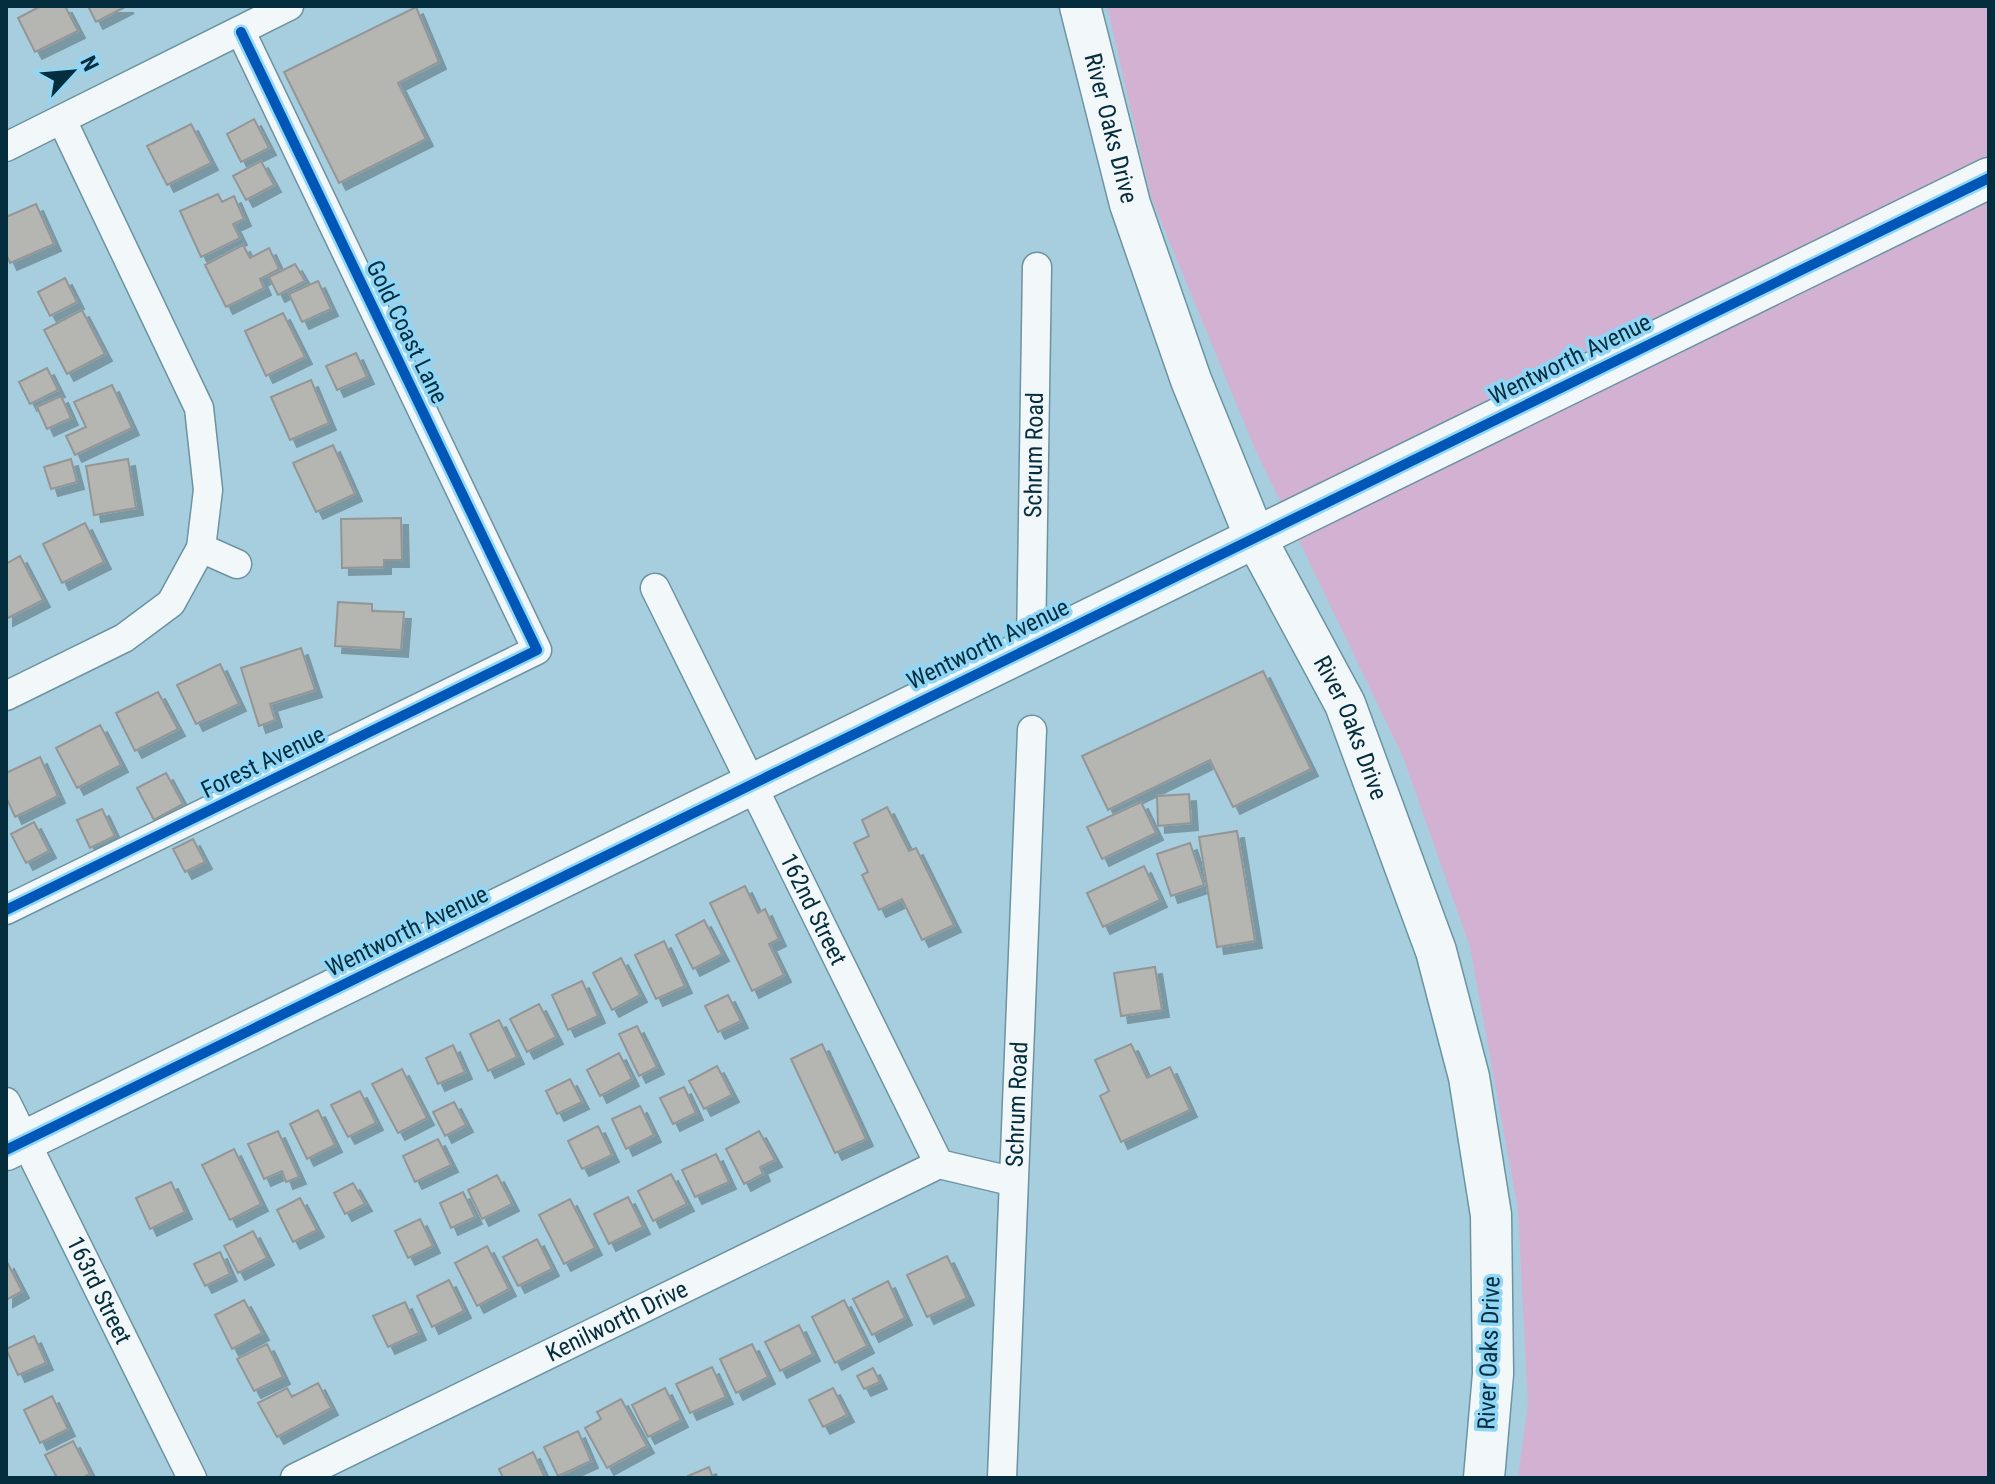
<svg xmlns="http://www.w3.org/2000/svg" width="1995" height="1484" font-family="'Roboto Condensed',sans-serif">
<style>
.green{fill:#d2b1d2}
.building{fill:#b5b5b2;stroke:#929696;stroke-width:2;filter:url(#shadow)}
.lines{fill:none;stroke-linecap:round;stroke-linejoin:round}
.street-casing{stroke:#6c93a1;stroke-width:31}
.secondary-casing{stroke:#6c93a1;stroke-width:43}
.street{stroke:#f2f8fa;stroke-width:28}
.secondary{stroke:#f2f8fa;stroke-width:40}
.cycleway-casing{stroke:#90d6f6;stroke-width:15}
.cycleway{stroke:#0057b8;stroke-width:10}
.labels{text-anchor:middle;dominant-baseline:central;stroke-width:7;stroke-linejoin:round;paint-order:stroke}
.street-label{font-size:24px;fill:#042d3d;stroke:#90d6f6}
</style>
<defs>
<filter id="shadow"><feDropShadow dx="7" dy="7" stdDeviation="0" flood-color="#0004"/></filter>
</defs>
<rect width="100%" height="100%" fill="#a7cedf"/>
<path class="green" d="M1107 6H1989V1478H1518L1528 1403 1518 1210 1470 947 1403 757 1255 449 1151 197Z"/>
<path class="building" d="M41 6H65L78 31 35 52 18 18Z
M88 6H127L96 22Z
M416 7 439 62 398 83 426 139 339 183 284 72Z
M254 119 269 148 241 162 227 134Z
M191 124 211 163 167 185 147 146Z
M261 161 274 185 246 200 233 176Z
M218 194 222 202 234 196 244 219 233 224 240 238 201 257 180 211Z
M36 204 54 244 10 263 6 254V217Z
M243 245 250 258 269 248 279 269 260 279 264 288 226 307 205 265Z
M295 264 305 281 278 295 269 277Z
M65 278 77 302 50 316 38 292Z
M318 281 331 309 302 322 289 294Z
M82 310 105 354 67 374 44 330Z
M283 313 305 357 266 376 245 331Z
M356 353 367 377 337 390 326 366Z
M47 368 58 390 30 404 19 382Z
M311 380 329 423 290 440 271 397Z
M112 385 132 428 75 455 66 436 86 427 74 402Z
M61 396 71 418 47 429 37 407Z
M333 445 355 494 316 512 293 463Z
M71 459 77 482 51 489 44 467Z
M128 459 136 508 94 515 86 466Z
M401 518 402 560H384V567L342 568 341 519Z
M85 523 104 562 62 583 43 544Z
M20 556 43 600 6 619V564Z
M338 602 372 604V611L404 612 401 650 335 646Z
M301 648 315 690 270 704 275 720 259 726 241 668Z
M220 664 239 704 196 724 177 685Z
M1263 671 1311 769 1233 807 1210 760 1108 810 1082 756Z
M158 692 178 729 135 751 116 713Z
M100 725 121 765 77 788 56 748Z
M40 757 58 796 15 817 6 797V773Z
M166 773 183 804 154 820 137 788Z
M1189 794 1191 823 1158 826 1157 796Z
M1141 802 1156 833 1102 859 1087 827Z
M887 807 909 851 916 848 954 925 922 940 902 899 879 910 862 875 868 872 854 843 869 836 862 820Z
M102 809 115 836 90 848 77 820Z
M34 822 49 851 26 863 11 834Z
M1237 831 1255 941 1217 947 1199 837Z
M193 839 205 862 185 872 173 849Z
M1190 843 1204 885 1171 896 1157 854Z
M1144 866 1160 900 1103 927 1087 893Z
M745 886 758 913 765 909 779 939 769 944 784 975 752 991 710 903Z
M704 920 722 954 693 969 676 935Z
M664 941 685 986 656 999 635 955Z
M621 958 640 995 612 1010 593 973Z
M1155 967 1162 1010 1121 1016 1114 973Z
M582 981 598 1016 568 1030 552 995Z
M728 995 741 1021 718 1032 705 1006Z
M539 1004 556 1037 527 1052 510 1019Z
M499 1020 517 1057 488 1071 470 1034Z
M637 1026 657 1067 639 1076 619 1034Z
M822 1044 866 1139 835 1153 791 1059Z
M1131 1044 1147 1078 1170 1067 1190 1110 1121 1142 1100 1096 1109 1091 1095 1060Z
M453 1045 465 1072 438 1084 426 1058Z
M619 1053 632 1079 600 1096 587 1070Z
M717 1066 732 1095 704 1109 689 1081Z
M402 1069 427 1118 398 1133 372 1084Z
M570 1079 582 1102 557 1114 546 1091Z
M684 1087 696 1113 673 1124 660 1098Z
M360 1091 376 1123 348 1137 331 1105Z
M454 1102 466 1125 445 1136 433 1112Z
M640 1106 654 1135 626 1149 612 1119Z
M318 1110 335 1145 307 1159 290 1124Z
M598 1126 612 1155 582 1169 568 1141Z
M278 1131 299 1177 286 1182 282 1171 264 1179 248 1144Z
M759 1131 775 1160 760 1167 763 1174 744 1184 726 1149Z
M438 1139 451 1165 415 1182 403 1156Z
M234 1149 261 1204 230 1220 202 1165Z
M716 1154 729 1182 695 1197 682 1170Z
M671 1174 687 1204 653 1221 638 1191Z
M497 1175 512 1204 482 1219 468 1190Z
M171 1182 185 1212 150 1229 136 1198Z
M353 1183 365 1204 345 1214 334 1193Z
M463 1192 475 1217 451 1228 440 1203Z
M628 1197 643 1227 609 1244 594 1214Z
M300 1198 317 1230 293 1242 277 1210Z
M570 1199 595 1248 564 1264 539 1215Z
M420 1219 433 1246 408 1258 395 1231Z
M253 1231 267 1258 238 1273 224 1246Z
M537 1239 552 1269 518 1286 503 1257Z
M487 1246 509 1289 477 1306 455 1263Z
M220 1252 230 1274 205 1286 194 1264Z
M947 1256 967 1298 927 1317 907 1275Z
M7 1262 22 1291 6 1300V1263Z
M449 1280 464 1311 432 1327 417 1296Z
M888 1281 905 1318 872 1335 853 1299Z
M244 1300 262 1333 232 1349 215 1315Z
M844 1300 867 1346 835 1363 812 1317Z
M405 1302 419 1333 388 1347 373 1316Z
M799 1325 813 1354 780 1371 765 1342Z
M34 1336 46 1363 18 1375 6 1349Z
M267 1344 283 1377 254 1391 237 1359Z
M752 1344 768 1377 736 1393 720 1359Z
M712 1367 726 1397 690 1413 676 1384Z
M873 1368 880 1382 864 1389 857 1376Z
M318 1383 331 1408 277 1437 258 1403 287 1388 292 1397Z
M665 1388 681 1420 648 1437 632 1405Z
M833 1388 847 1415 823 1427 809 1400Z
M52 1396 68 1429 40 1443 24 1410Z
M621 1399 647 1446 607 1468 585 1428 601 1419 597 1412Z
M578 1431 591 1461 558 1476 544 1447Z
M73 1441 90 1474 82 1478H57L45 1455Z
M533 1452 545 1478H503L499 1469Z
M709 1467 713 1478H689L688 1476Z"/>
<g class="lines">
<g class="street-casing">
<g id="street">
<path d="M6 147 289 6"/>
<path d="M201 548 237 564"/>
<path id="s1" d="M655 588 939 1164 1011 1181"/>
<path id="s2" d="M1031 645 1037 267"/>
<path d="M6 696 124 638 171 603 201 548 208 490 199 408 62 120"/>
<path d="M6 910 537 650 241 32"/>
<path id="s3" d="M6 1102 192 1478"/>
<path id="s4" d="M295 1478 939 1164"/>
<path id="s5" d="M1002 1478 1032 730"/>
</g>
</g>
<g class="secondary-casing">
<g id="secondary">
<path id="s6" d="M1080 6 1130 204 1191 380 1254 535 1345 704 1436 951 1469 1077 1491 1215 1493 1374 1484 1478"/>
<path d="M6 1150 1989 178"/>
</g>
</g>
<use href="#street" class="street"/>
<use href="#secondary" class="secondary"/>
<g class="cycleway-casing">
<path id="cycleway" d="M6 910 537 650 241 32
M6 1150 1989 178"/>
</g>
<use href="#cycleway" class="cycleway"/>
</g>
<g class="labels">
<g class="street-label">
<text stroke="none"><textPath href="#s6" startOffset="126">River Oaks Drive</textPath></text>
<text transform="translate(407 332) rotate(64)">Gold Coast Lane</text>
<text transform="translate(1570 359) rotate(-26)">Wentworth Avenue</text>
<text stroke="none"><textPath href="#s2" startOffset="190">Schrum Road</textPath></text>
<text transform="translate(988 644) rotate(-26)">Wentworth Avenue</text>
<text stroke="none"><textPath href="#s6" startOffset="774">River Oaks Drive</textPath></text>
<text transform="translate(263 762) rotate(-26)">Forest Avenue</text>
<text stroke="none"><textPath href="#s1" startOffset="358">162nd Street</textPath></text>
<text transform="translate(407 931) rotate(-26)">Wentworth Avenue</text>
<text stroke="none"><textPath href="#s5" startOffset="374">Schrum Road</textPath></text>
<text stroke="none"><textPath href="#s3" startOffset="210">163rd Street</textPath></text>
<text stroke="none"><textPath href="#s4" startOffset="358">Kenilworth Drive</textPath></text>
<text transform="translate(1489 1353) rotate(-88)">River Oaks Drive</text>
</g>
</g>
<rect width="1995" height="1484" fill="none" stroke="#042d3d" stroke-width="16"/>
<g transform="translate(72 72) rotate(64)" stroke="#90d6f6" stroke-width="6" paint-order="stroke">
<path d="M0-6L14 30L0 20L-14 30Z" fill="#042d3d"/>
<text y="-12" font-size="22" font-weight="bold" text-anchor="middle" fill="#042d3d">N</text>
</g>
</svg>
